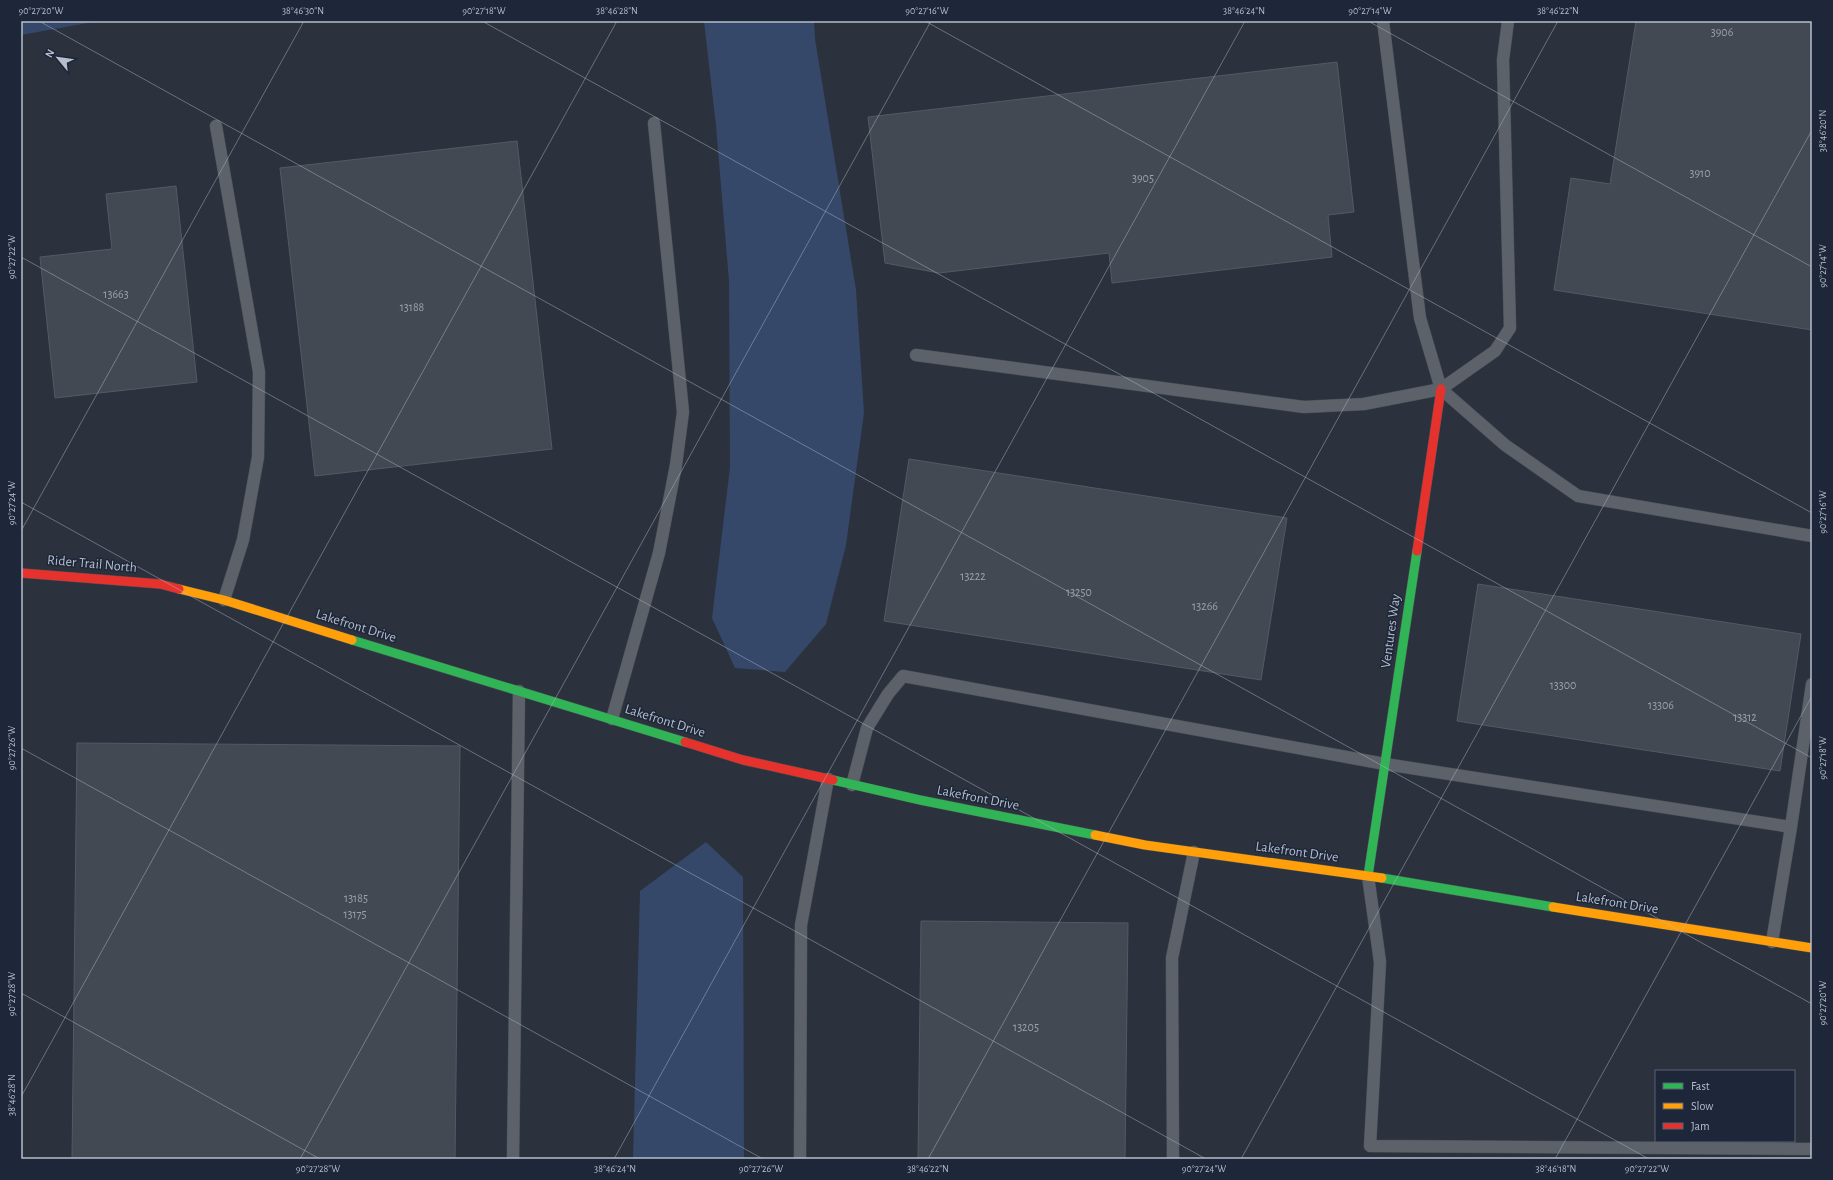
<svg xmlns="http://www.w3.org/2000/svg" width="1833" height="1180" font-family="'Alegreya Sans',sans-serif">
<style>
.water{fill:#354869}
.building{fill:#434952;stroke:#535a64}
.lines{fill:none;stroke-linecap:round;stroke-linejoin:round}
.lane-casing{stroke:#484d55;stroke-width:13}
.fast-casing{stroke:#484d55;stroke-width:10}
.slow-casing{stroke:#484d55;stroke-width:10}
.jam-casing{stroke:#484d55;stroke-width:10}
.lane{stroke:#5c616a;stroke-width:12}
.fast{stroke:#30b455;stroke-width:9}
.slow{stroke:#ff9f0a;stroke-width:9}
.jam{stroke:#e5322d;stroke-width:9}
.ticks{fill:none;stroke:#b6becd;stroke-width:1;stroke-opacity:0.45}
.labels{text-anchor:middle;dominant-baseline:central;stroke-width:3;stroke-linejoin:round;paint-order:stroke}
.number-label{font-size:12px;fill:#99a1ae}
.street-label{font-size:14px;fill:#b6becd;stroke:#1d2739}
.neatline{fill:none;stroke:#b6becd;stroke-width:1.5}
.ticks-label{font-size:10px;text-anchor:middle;fill:#b6becd}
</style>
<rect width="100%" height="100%" fill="#2b323d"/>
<path class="water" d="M21 21H99L21 35Z
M704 21H814L815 39 856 290 864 413 846 545 826 624 785 672 735 668 712 618 730 467 729 281 716 126Z
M706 842 743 877 744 1159H633L640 891Z"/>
<path class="building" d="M1636 21H1812V330L1554 290 1571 178 1610 184Z
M1337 62 1354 212 1328 215 1332 257 1112 283 1109 253 939 273 885 263 868 117Z
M517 141 552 449 315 476 280 168Z
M176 186 197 382 55 398 40 257 112 249 106 194Z
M909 459 1287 518 1261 680 884 621Z
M1478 584 1801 634 1780 771 1457 721Z
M77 743 460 746 455 1159H72Z
M921 921 1128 923 1125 1159H918Z"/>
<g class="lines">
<g class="lane-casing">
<path id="lane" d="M1383 21 1420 318 1441 389 1505 445 1578 496 1812 536
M216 126 259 372 258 457 243 540 224 600
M916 355 1304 407 1364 404 1441 389 1495 351 1510 328 1503 60 1508 21
M612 719 659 553 676 465 683 412 654 123
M852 785 867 728 888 694 903 676 1385 764 1791 827 1772 942
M1791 827 1812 684
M1368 876 1380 962 1370 1146 1812 1149
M513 1159 519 691
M800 1159 801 925 828 779
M1173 1159 1172 958 1194 852"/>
</g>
<g class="fast-casing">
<path id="fast" d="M352 640 685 742
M833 780 920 800 1095 835
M1368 876 1417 551
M1382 878 1553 907"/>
</g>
<g class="slow-casing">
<path id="slow" d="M179 589 224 600 352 640
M1095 835 1145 845 1382 878
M1553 907 1812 948"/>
</g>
<g class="jam-casing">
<path id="jam" d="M1417 551 1441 389
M21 573 160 584 179 589
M685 742 743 760 833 780"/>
</g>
<use href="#lane" class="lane"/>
<use href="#fast" class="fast"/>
<use href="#slow" class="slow"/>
<use href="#jam" class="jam"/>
</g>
<path class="ticks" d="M39 21 1812 1004M482 21 1812 758M925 21 1812 513M1368 21 1812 267M1811 21H1812M21 257 1649 1159M21 502 1206 1159M21 531 304 21M21 748 763 1159M21 993 320 1159M21 1097 617 21M300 1159 931 21M614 1159 1245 21M928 1159 1558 21M1241 1159 1812 130M1555 1159 1812 696"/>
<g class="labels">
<g class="number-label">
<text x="1722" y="32">3906</text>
<text x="1700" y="173">3910</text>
<text x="1143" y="178">3905</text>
<text x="116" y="294">13663</text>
<text x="412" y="307">13188</text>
<text x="973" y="576">13222</text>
<text x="1079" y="592">13250</text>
<text x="1205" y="606">13266</text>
<text x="1563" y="685">13300</text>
<text x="1661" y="705">13306</text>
<text x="1745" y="717">13312</text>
<text x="356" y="898">13185</text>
<text x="355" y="914">13175</text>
<text x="1026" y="1027">13205</text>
</g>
<g class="street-label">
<text transform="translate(92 564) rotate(5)">Rider Trail North</text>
<text transform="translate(356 626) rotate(17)">Lakefront Drive</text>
<text transform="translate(1391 631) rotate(-82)">Ventures Way</text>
<text transform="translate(665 721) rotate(17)">Lakefront Drive</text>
<text transform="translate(978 798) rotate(11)">Lakefront Drive</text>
<text transform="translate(1297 852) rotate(8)">Lakefront Drive</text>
<text transform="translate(1617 903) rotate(9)">Lakefront Drive</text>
</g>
</g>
<rect width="1833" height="1180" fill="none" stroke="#1d2739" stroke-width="44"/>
<rect x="1655" y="1070" width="140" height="72" fill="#1d2739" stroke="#5a6374"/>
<rect x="1663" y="1083" width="20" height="6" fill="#30b455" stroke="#5a6374"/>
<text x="1691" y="1090" font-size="12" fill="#b6becd">Fast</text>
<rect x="1663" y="1103" width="20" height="6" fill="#ff9f0a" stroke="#5a6374"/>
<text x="1691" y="1110" font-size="12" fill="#b6becd">Slow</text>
<rect x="1663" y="1123" width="20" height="6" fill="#e5322d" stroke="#5a6374"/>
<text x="1691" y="1130" font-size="12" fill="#b6becd">Jam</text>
<g transform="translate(58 58) rotate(299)" stroke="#1d2739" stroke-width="3" paint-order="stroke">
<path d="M0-3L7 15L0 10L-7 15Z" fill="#b6becd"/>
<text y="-6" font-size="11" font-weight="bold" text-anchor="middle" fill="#b6becd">N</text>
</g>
<rect x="22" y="22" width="1789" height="1136" class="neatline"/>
<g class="ticks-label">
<text x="41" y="14">90°27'20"W</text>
<text x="303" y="14">38°46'30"N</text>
<text x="484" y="14">90°27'18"W</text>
<text x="617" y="14">38°46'28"N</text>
<text x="927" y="14">90°27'16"W</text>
<text x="1244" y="14">38°46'24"N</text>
<text x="1370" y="14">90°27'14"W</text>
<text x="1558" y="14">38°46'22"N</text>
<text transform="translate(1822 131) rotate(-90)" y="4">38°46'20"N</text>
<text transform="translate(11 257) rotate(-90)" y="4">90°27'22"W</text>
<text transform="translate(1822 266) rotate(-90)" y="4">90°27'14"W</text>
<text transform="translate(11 503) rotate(-90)" y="4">90°27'24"W</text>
<text transform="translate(1822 512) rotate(-90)" y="4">90°27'16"W</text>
<text transform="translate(11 748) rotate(-90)" y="4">90°27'26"W</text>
<text transform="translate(1822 758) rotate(-90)" y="4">90°27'18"W</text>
<text transform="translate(11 994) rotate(-90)" y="4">90°27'28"W</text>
<text transform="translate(1822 1003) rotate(-90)" y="4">90°27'20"W</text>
<text transform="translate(11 1095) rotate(-90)" y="4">38°46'28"N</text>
<text x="318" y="1172">90°27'28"W</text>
<text x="615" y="1172">38°46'24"N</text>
<text x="761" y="1172">90°27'26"W</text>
<text x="928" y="1172">38°46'22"N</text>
<text x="1204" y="1172">90°27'24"W</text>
<text x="1556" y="1172">38°46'18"N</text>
<text x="1647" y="1172">90°27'22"W</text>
</g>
</svg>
